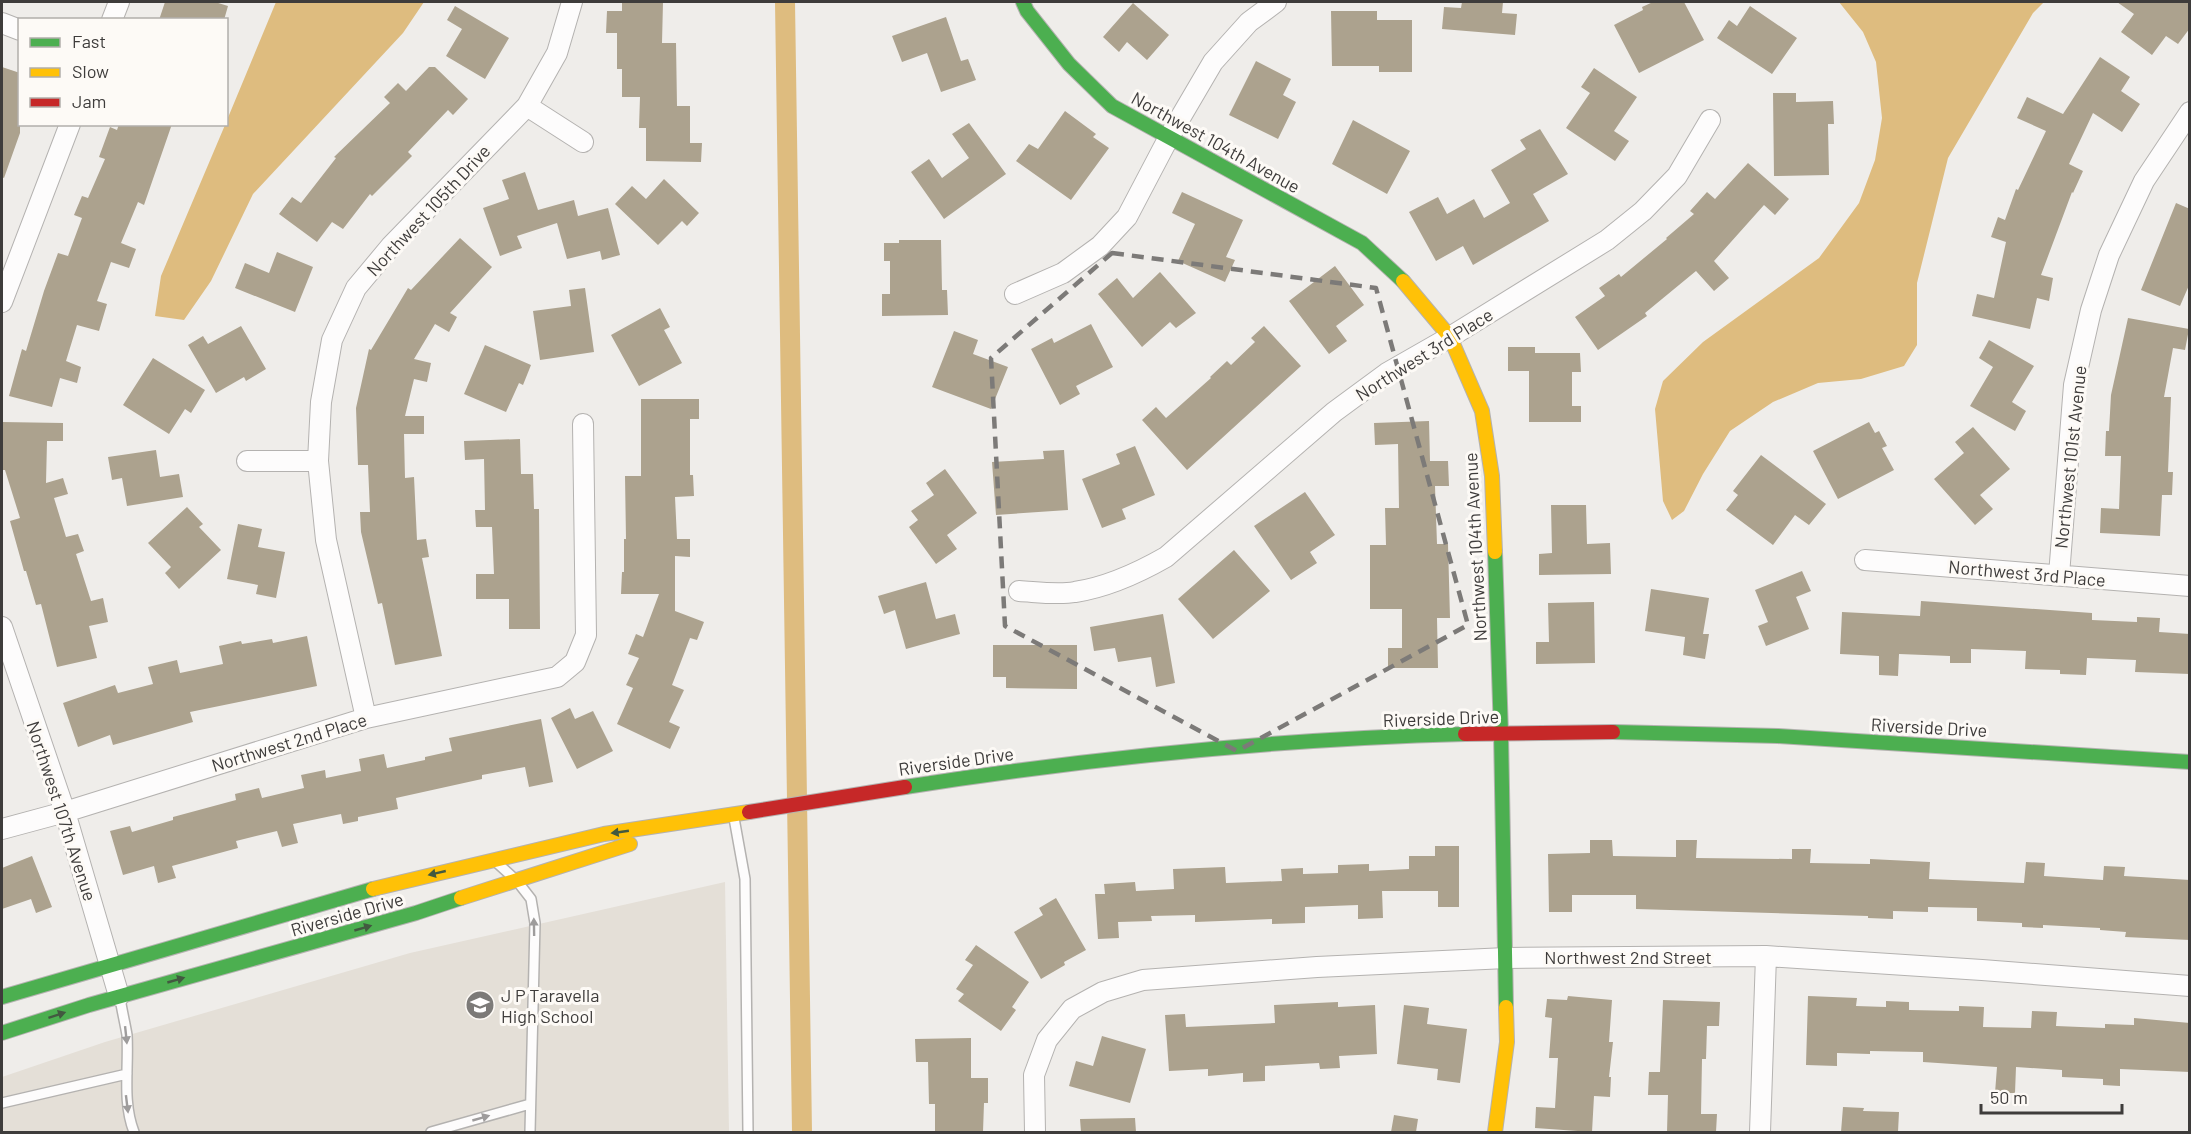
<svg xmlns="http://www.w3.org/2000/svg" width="2191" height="1134" font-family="Barlow,sans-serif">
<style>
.built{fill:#e4dfd7}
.water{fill:#debc7f}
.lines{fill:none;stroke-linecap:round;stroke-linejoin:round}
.canal{stroke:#debc7f;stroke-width:20}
.building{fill:#aca28e}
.lane-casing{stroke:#b4b2b0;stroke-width:12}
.street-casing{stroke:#b4b2b0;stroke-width:22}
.fast-casing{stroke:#b4b2b0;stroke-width:16}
.slow-casing{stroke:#b4b2b0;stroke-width:16}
.jam-casing{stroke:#b4b2b0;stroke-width:16}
.lane{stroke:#fdfcfc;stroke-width:9}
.street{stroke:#fdfcfc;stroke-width:20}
.fast{stroke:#4caf50;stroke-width:14}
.slow{stroke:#ffc107;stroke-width:14}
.jam{stroke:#c62828;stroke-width:14}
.oneway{fill:#425940}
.oneway2{fill:#9e9c9c}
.marked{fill:none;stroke:#7c7a78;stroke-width:4.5;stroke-dasharray:12 8;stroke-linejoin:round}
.labels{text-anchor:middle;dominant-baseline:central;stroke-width:6;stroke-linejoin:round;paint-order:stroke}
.street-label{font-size:18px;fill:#3e3c3b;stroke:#fdfaf6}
.poi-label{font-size:18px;fill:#3e3c3b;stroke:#fdfaf6;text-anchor:start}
</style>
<rect width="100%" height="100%" fill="#efedea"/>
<path class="built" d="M725 882 729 1132H2V1077L105 1042 410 953Z"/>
<path class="water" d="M276 2H424L403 33 253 194 211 281 184 320 155 316 161 276 225 125 226 124 227 120Z
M1839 2H2044L2033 13 1948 158 1917 283V345L1904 366 1861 379 1818 383 1773 402 1730 431 1703 474 1684 511 1672 520 1663 501 1655 409 1663 381 1703 342 1819 258 1859 203 1875 160 1882 118 1876 62 1863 32Z"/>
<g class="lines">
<path class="canal" d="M785 2 802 1132"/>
</g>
<path class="building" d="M165 2H215L228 6 224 20H159Z
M622 2H663L662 43H676L677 106H690V143H702L701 162 646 161V128H639L640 97H622V69H617V33H606L607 11H622Z
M1462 2H1503L1502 13 1517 14 1515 35 1442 29 1444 7 1461 8Z
M1653 2H1684L1704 40 1639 73 1614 25 1643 10 1642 7Z
M2117 2H2190V28L2178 44 2166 36 2152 55 2121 32 2134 14Z
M1133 3 1169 35 1147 60 1127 42 1119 52 1103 37Z
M455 6 509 38 485 79 446 56 462 29 447 20Z
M1750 6 1797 38 1772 74 1717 38 1729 20 1737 26Z
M1331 11H1377V20H1412V72H1379V66H1332Z
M946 17 961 61 968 59 976 80 941 92 927 53 902 62 892 36Z
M2100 57 2130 77 2121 91 2140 104 2122 132 2093 113 2069 164 2083 171 2073 193 2072 192 2041 275 2053 278 2049 301 2037 298 2030 329 1972 316 1977 294 1994 298 2006 242 1991 237 1998 217 2005 220 2016 189 2018 190 2046 131 2017 118 2027 97 2063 114Z
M1256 61 1291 79 1283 95 1296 102 1278 139 1229 115Z
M2 67 20 73V133L4 178 2 177Z
M429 67H435L468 99 453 115 448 110 408 152 412 156 372 196 370 194 343 229 332 222 317 242 279 214 292 197 301 203 336 158 334 157 390 103 384 97 398 83 406 91Z
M1594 68 1637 97 1614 131 1629 141 1615 161 1566 128 1590 93 1581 87Z
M1773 93H1796V102L1833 101 1834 124H1828L1829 175 1774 176Z
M1065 111 1096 134 1093 137 1109 148 1071 200 1016 161 1029 144 1038 149Z
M1353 120 1410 151 1387 194 1332 164Z
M969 123 1006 174 944 219 911 172 929 159 942 178 969 158 952 134Z
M119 124H172L144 205 138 202 121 243 136 249 129 268 111 262 97 301 107 304 99 331 77 325 66 361 81 367 77 383 60 378 52 407 9 396 22 349 26 351 44 291 58 253 68 256 82 218 74 215 82 196 88 198 105 159 99 157 110 127 117 130Z
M1540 129 1568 174 1533 194 1549 221 1473 265 1463 246 1436 261 1409 212 1438 197 1447 214 1474 199 1484 218 1510 203 1491 170 1526 149 1520 140Z
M1748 163 1789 199 1775 215 1764 205 1714 261 1729 278 1714 291 1696 271 1645 313 1647 316 1598 350 1575 317 1605 296 1599 288 1619 274 1621 277 1667 239 1666 238 1694 214 1690 211 1707 192 1715 199Z
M525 172 538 210 574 200 578 216 608 208 620 255 602 260 600 251 567 259 557 223 517 236 522 248 500 256 483 208 509 199 502 180Z
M664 179 699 213 687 226 682 221 658 245 615 204 632 186 646 199Z
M1182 192 1243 220 1226 257 1235 260 1225 282 1178 261 1195 224 1172 213Z
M2176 203 2190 209V283L2180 306 2141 290Z
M460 238 492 267 450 313 457 317 449 332 435 324 414 359 431 363 427 382 414 379 405 416H424V434H404L405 478 414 477 417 540 426 539 429 557 422 558 442 656 395 665 382 603 378 604 361 532 360 512H370L368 465H358L356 408 369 349 371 350 408 288 411 290Z
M899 240H941L942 290H947L948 315 882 316V294H890V261H884V243H899Z
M277 252 313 267 295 312 235 288 245 263 269 273Z
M1335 266 1364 305 1336 326 1347 341 1329 354 1289 301Z
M1160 272 1196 313 1176 328 1170 322 1142 347 1098 294 1117 278 1133 298Z
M585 288 594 352 540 360 533 311 571 306 569 290Z
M660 308 670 327 664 330 682 363 639 386 611 335Z
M2128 318 2189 329 2185 350 2173 348 2164 397H2171L2168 472H2173L2172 495H2162L2160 536 2100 533 2101 508 2119 509 2121 456H2105L2106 431H2109L2111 395Z
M1091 324 1113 367 1076 386 1080 394 1060 405 1031 349 1052 338 1054 343Z
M241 326 266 369 246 381 244 377 216 393 188 345 203 336 208 344Z
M1264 326 1301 366 1187 470 1142 420 1156 407 1166 418 1211 378 1210 377 1227 361 1231 365 1255 342 1251 338Z
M954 331 978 340 973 354 1008 367 991 409 932 387Z
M1989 340 2034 366 2012 402 2026 411 2015 431 1970 406 1993 367 1979 358Z
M485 345 531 365 523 385 519 383 506 412 464 394Z
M1508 347H1535V353H1580L1581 372H1572V406H1581V422H1529V371H1508Z
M153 358 205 390 191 413 185 409 169 434 123 405Z
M641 399H699V419H690V475H693L694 496 675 497 677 539H690V557L675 556V611L704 622 697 640 690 638 672 685 684 690 669 722 680 727 670 749 617 724 633 688 626 685 639 658 628 654 636 634 643 637 659 594H621L622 572H624V539H626L625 476H641Z
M1429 421 1430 461H1448L1449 486H1435L1437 544H1448L1450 618H1437L1438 668H1388V648H1402V609H1370V545H1386L1385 508H1399L1398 444 1375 445 1374 423Z
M2 422 63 423V441H47L46 483 63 478 68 494 54 498 66 537 78 534 84 551 76 554 91 601 103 598 108 622 89 626 97 658 57 667 41 604 36 605 26 571H24L10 521 20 518 5 470H2Z
M1869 422 1875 433 1879 431 1887 446 1882 448 1894 470 1838 499 1813 451Z
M1973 427 2010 469 1980 495 1993 509 1975 525 1934 479 1964 453 1955 442Z
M520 439 521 474H533L534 509H539L540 629H509V599H476V574H494L492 527H476L475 510H485L484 459 465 460 464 441Z
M1135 446 1155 495 1122 509 1126 519 1102 528 1082 479 1120 464 1116 454Z
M156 450 160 477 179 474 183 497 127 506 122 478 112 480 108 457Z
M1064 450 1068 510 996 515 992 462 1044 459 1043 451Z
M1761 455 1826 504 1809 525 1795 515 1773 545 1726 510 1738 495 1733 491Z
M945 469 977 513 947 535 957 549 936 564 909 527 918 520 911 511 934 495 926 483Z
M1305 492 1335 535 1310 552 1317 563 1291 580 1254 526Z
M1551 505H1586L1587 544 1610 543 1611 574 1539 575V554L1552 553Z
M187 507 203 524 199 527 221 550 179 589 165 573 171 567 148 543Z
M238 524 262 529 258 547 285 552 276 598 256 594 258 585 227 579Z
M1234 550 1270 591 1213 639 1178 599Z
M1802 571 1811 591 1796 597 1809 629 1766 646 1758 626 1768 622 1755 590Z
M926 582 936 619 955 614 960 634 906 649 895 610 884 614 878 596Z
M1651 589 1709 598 1703 634H1709L1705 659 1683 655 1685 637 1645 631Z
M1921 601 2092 613V620L2137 622V617L2160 618 2159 632 2190 634V674L2135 672 2136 660 2087 658 2086 675 2060 674V670L2025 669 2026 651 1971 649V663H1950V656L1899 654 1898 676 1879 675V656L1840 654 1842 612 1920 616Z
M1594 602 1595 663 1536 664V642H1549L1548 603Z
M1163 614 1175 683 1156 687 1151 657 1118 662 1115 648 1094 651 1090 627Z
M307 636 317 686 190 712 193 722 113 745 110 735 78 747 63 703 115 685 118 693 153 684 148 667 177 660 180 673 223 664 219 646 241 641 242 644 272 639 273 643Z
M993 645H1077V689L1006 688V677H993Z
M570 708 575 719 593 711 613 751 577 769 551 718Z
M541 719 553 782 529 787 525 767 482 775V779L396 798 398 809 358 817V821L343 824 341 814 293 824 298 843 282 847 277 831 236 841 238 848 172 866 176 878 158 883 154 866 123 875 110 831 130 826 132 832 173 820V817L236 800 235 794 259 788 262 798 304 788 301 775 325 770 326 778 361 771 359 759 384 754 387 768 425 760V757L452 751 449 738Z
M1590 840H1612L1613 856 1676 857V840H1697L1696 858 1792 859V849H1811L1810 863 1870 864V859L1930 862 1929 879 2024 883 2026 862 2045 863 2044 876 2103 880 2104 866 2125 867 2124 876 2190 880V940L2125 937 2126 932 2100 930V928L2043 925V928L2022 927V923L1977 921V908L1928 907V912L1893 911V919L1868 918V916L1636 909V895H1572V912H1549L1548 854 1590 853Z
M1435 846H1459V907H1438V891H1382L1383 918 1358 919V905L1305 907V923L1272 924V919L1195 922V915L1151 916 1152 921 1118 922 1119 938 1098 939 1095 894H1105L1104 884 1135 882 1136 891 1174 889 1173 869 1225 867 1226 883 1282 881 1281 869 1303 868V874L1338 873V865L1369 864V871L1409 869V856H1435Z
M32 856 52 907 36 913 31 899 2 909V868Z
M1056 898 1086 950 1064 962 1065 965 1041 979 1014 932 1043 915 1039 908Z
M976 945 1029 982 1012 1007 1016 1010 1001 1031 958 1001 964 994 956 989 973 965 965 960Z
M1568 996 1612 1000 1609 1042H1613L1609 1077H1611L1610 1097 1594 1096 1592 1132 1535 1128 1536 1107 1555 1108 1558 1058H1549L1552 1018 1545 1017 1547 999 1567 1000Z
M1808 996 1857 998 1856 1006 1886 1007V1001L1909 1002V1010L1959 1011V1006L1984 1007 1983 1027 2031 1028 2032 1011 2057 1012 2056 1026 2105 1028V1024L2134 1025V1018L2190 1023V1072L2120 1069V1086L2103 1085V1079L2062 1077V1070L2016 1067 2015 1093H1995L1997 1067 1923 1062V1052L1870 1051V1054L1837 1053V1066L1806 1065Z
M1663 1000 1720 1002 1719 1026H1707L1706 1059H1702L1701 1114H1717L1716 1132H1667L1668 1095H1648L1649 1072H1660Z
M1338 1002V1007L1375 1005 1377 1054 1339 1056 1340 1068 1320 1069 1319 1063 1265 1066V1081L1243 1082V1073L1208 1076V1069L1169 1071 1165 1015 1185 1014 1186 1027 1275 1023 1274 1005Z
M1404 1005 1429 1008 1427 1024 1467 1029 1460 1083 1437 1080 1438 1069 1397 1064Z
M1102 1036 1146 1049 1130 1103 1069 1086 1076 1061 1093 1066Z
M971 1038V1078H988V1103H984L983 1132H935V1104H929L928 1062H916L915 1039Z
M1843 1107 1864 1108 1863 1111 1899 1112 1898 1132H1841Z
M1394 1115 1418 1119 1416 1132H1391Z
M1135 1118 1136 1132H1081L1080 1119Z"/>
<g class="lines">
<g class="lane-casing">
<path id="lane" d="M734 818 745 879 748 1132
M496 862 517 881 531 899 535 923 530 1132
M120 998C122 1011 125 1023 127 1035 129 1068 122 1101 134 1132
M2 1103 127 1074
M431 1132 530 1104"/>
</g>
<g class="street-casing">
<path id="street" d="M112 20 119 2
M2 23 20 30
M527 106 583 142
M1015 294 1063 273 1100 246 1127 217 1169 137 1213 62 1249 22 1276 2
M2 302 70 124
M247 461H318
M1865 560 2190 586
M2059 575 2074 385 2091 310 2109 255 2144 181 2190 112
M1019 591C1037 592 1058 595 1075 592 1108 587 1138 573 1166 557L1334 412 1387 373 1450 337 1607 240 1643 211 1677 176 1710 120
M2 627 65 812 119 996
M366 718 326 540 318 461 321 402 332 340 356 288 391 246 527 106 557 53 572 2
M2 829 65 812 366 718 557 677 575 662 586 635 583 424
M1035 1132 1034 1075 1047 1040 1072 1009 1103 992 1143 980 1317 967 1506 958 1766 956 1982 970 2190 986
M1760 1132 1766 956"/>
</g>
<g class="fast-casing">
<path id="fast" d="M1023 2 1027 11 1069 64 1112 106 1362 243 1403 281
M1495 552 1501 733 1506 1007
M1613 732 1778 736 2190 762
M905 787C1090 758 1278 739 1465 734
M2 997 373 889
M2 1033 89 1005 416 913 461 898"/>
</g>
<g class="slow-casing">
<path id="slow" d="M1403 281 1450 337 1482 411 1492 476 1495 552
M373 889 604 834 749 812
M461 898 630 844
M1495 1132 1507 1042 1506 1007"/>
</g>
<g class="jam-casing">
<path id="jam" d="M1465 734 1613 732
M749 812 905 787"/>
</g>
<use href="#lane" class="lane"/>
<use href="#street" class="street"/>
<use href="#fast" class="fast"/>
<use href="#slow" class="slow"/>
<use href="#jam" class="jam"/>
</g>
<defs><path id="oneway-solid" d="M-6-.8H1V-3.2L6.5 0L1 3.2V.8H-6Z" transform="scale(1.5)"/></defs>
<g class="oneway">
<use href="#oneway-solid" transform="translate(620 832) rotate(172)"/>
<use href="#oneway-solid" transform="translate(437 873) rotate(167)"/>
<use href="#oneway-solid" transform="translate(363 928) rotate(-16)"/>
<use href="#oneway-solid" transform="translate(176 980) rotate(-16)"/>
<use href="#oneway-solid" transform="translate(57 1015) rotate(-18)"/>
</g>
<g class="oneway2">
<use href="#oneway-solid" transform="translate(534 927) rotate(-91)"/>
<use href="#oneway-solid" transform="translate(126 1035) rotate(84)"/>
<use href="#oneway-solid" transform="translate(127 1104) rotate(83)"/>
<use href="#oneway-solid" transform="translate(481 1118) rotate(-16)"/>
</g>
<path class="marked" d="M1112 253 1376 288 1468 625 1237 751 1005 626 991 358Z"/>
<defs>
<g id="school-disc" transform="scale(1.5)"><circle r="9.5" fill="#7c7a78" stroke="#fdfaf6"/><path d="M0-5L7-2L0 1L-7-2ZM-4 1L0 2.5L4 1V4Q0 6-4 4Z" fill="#fff"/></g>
</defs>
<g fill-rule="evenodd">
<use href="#school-disc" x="480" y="1005"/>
</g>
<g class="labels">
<g class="street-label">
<text transform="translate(1216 142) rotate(29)">Northwest 104th Avenue</text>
<text transform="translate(428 210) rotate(-47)">Northwest 105th Drive</text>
<text transform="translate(1424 354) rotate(-32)">Northwest 3rd Place</text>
<text transform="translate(2070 457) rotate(-84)">Northwest 101st Avenue</text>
<text transform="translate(1475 547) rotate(-93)">Northwest 104th Avenue</text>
<text transform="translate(2027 573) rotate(5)">Northwest 3rd Place</text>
<text transform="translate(1441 718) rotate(-2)">Riverside Drive</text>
<text transform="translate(1929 727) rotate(3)">Riverside Drive</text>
<text transform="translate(289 742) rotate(-17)">Northwest 2nd Place</text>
<text transform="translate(956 761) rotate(-8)">Riverside Drive</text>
<text transform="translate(62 811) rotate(72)">Northwest 107th Avenue</text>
<text transform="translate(347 914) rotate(-16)">Riverside Drive</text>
<text x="1628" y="957">Northwest 2nd Street</text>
</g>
<g class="poi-label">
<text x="501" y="995">J P Taravella<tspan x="501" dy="21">High School</tspan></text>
</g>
</g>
<rect width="2191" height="1134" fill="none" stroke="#3e3c3b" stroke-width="6"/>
<rect x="18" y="18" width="210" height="108" fill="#fdfaf6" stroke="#b1aeab" stroke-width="1.5"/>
<rect x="30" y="38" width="30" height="9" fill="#4caf50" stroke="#b1aeab" stroke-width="1.5"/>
<text x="72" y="48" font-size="18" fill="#3e3c3b">Fast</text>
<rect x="30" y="68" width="30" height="9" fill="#ffc107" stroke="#b1aeab" stroke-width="1.5"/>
<text x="72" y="78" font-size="18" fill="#3e3c3b">Slow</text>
<rect x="30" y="98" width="30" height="9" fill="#c62828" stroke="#b1aeab" stroke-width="1.5"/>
<text x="72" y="108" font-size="18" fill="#3e3c3b">Jam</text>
<path d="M1981 1104v9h141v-9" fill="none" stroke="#3e3c3b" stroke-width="3"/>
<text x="1990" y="1104" font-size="18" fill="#3e3c3b" stroke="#fdfaf6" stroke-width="4.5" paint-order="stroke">50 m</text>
</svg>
